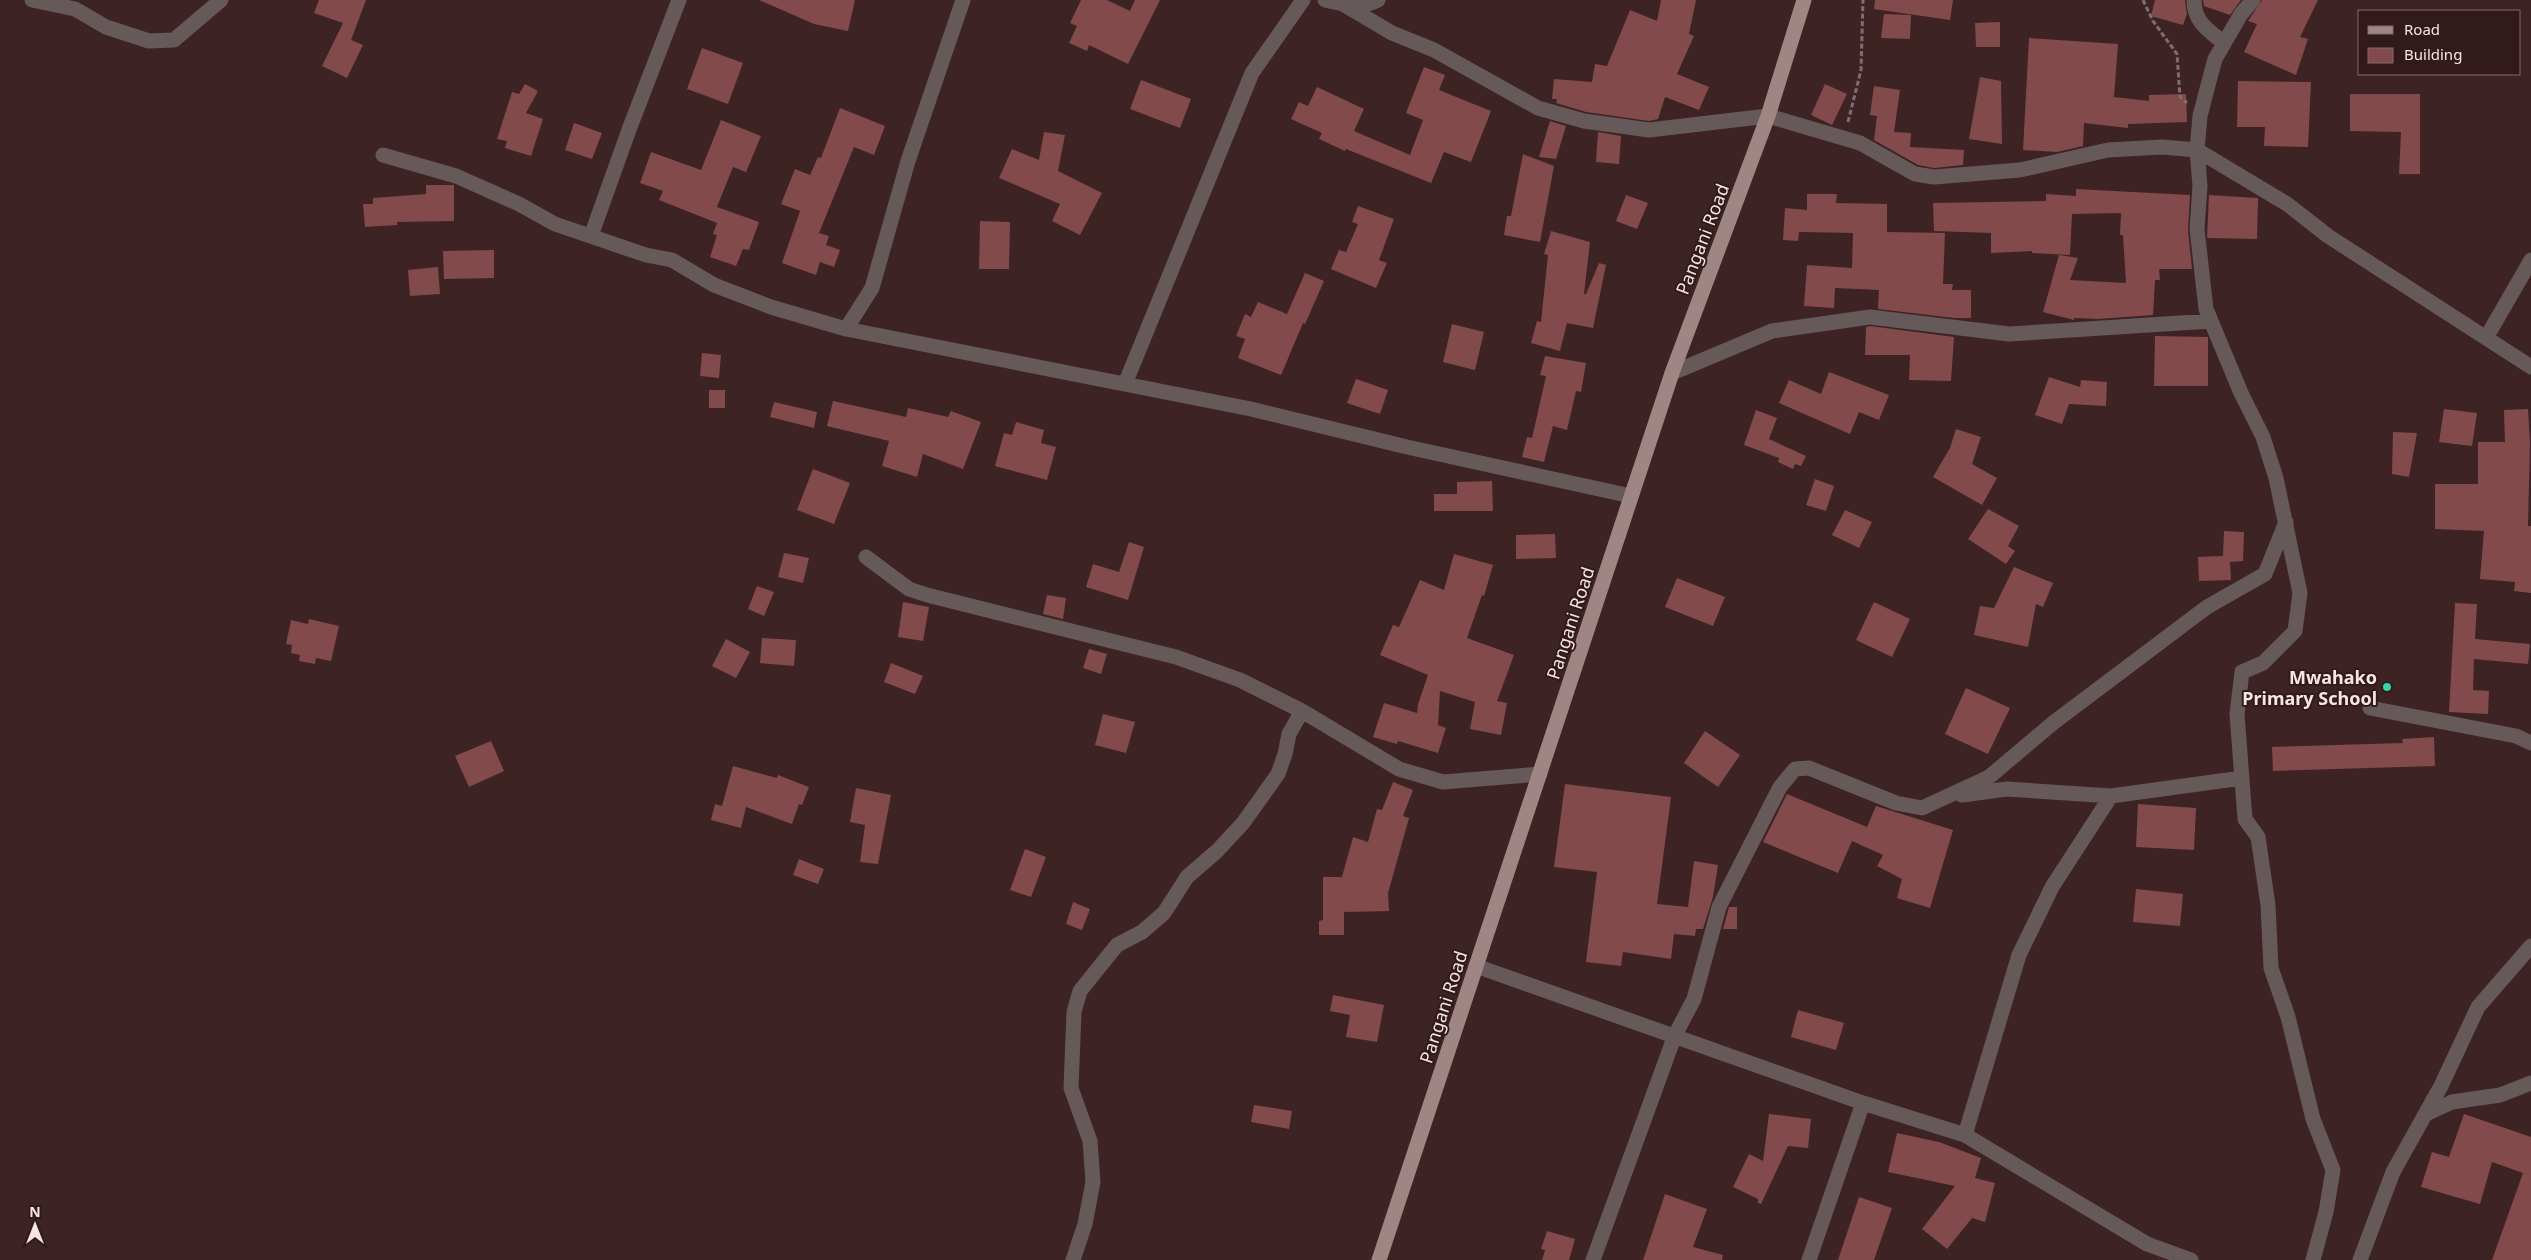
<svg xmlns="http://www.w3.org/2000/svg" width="2531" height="1260" font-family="'Noto Sans',sans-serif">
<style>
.building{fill:#824a4b}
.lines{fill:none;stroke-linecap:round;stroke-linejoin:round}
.path{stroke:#836c6d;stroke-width:3;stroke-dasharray:5 2.5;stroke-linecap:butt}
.minor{stroke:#665959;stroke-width:15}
.major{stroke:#a08585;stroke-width:15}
.poi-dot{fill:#34d4a8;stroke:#321a1a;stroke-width:2}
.labels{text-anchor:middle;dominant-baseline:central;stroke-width:4;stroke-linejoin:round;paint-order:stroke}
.street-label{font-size:18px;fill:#f7e5e5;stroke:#321a1a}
.poi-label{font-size:18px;font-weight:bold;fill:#f7e5e5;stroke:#321a1a;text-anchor:end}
</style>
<rect width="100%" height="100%" fill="#3d2324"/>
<path class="building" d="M319 0H366L351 40 363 45 347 78 322 66 343 23 314 13Z
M759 0H855L848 31 814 24Z
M1081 0H1107L1130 11 1135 0H1160L1128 64 1089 45 1087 51 1069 43 1077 26 1070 23Z
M1661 0H1696L1689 34 1694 36 1677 74 1709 87 1699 110 1665 97 1658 119 1649 121 1586 112 1556 103 1557 99H1552L1554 79 1592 82 1595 64 1607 66 1630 10 1657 21Z
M1875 0H1953L1950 20 1874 9Z
M2155 0H2185L2187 14 2183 25 2151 16Z
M2203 0H2241L2230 15 2204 6Z
M2262 0H2318L2300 37 2308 39 2296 75 2244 52 2257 24 2248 21Z
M1884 14 1911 15 1910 39 1881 38Z
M2000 22V47H1976L1975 23Z
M2029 38 2118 44 2114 97 2149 101V95L2186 94 2187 122 2128 124V128L2084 123 2083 146 2057 152 2023 150Z
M702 48 743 63 728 104 687 89Z
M1424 67 1445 75 1439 90 1491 111 1471 162 1444 152 1431 183 1346 149 1345 151 1319 139 1322 133 1291 119 1299 102 1308 106 1317 87 1364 109 1354 131 1410 155 1423 120 1406 113Z
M1980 77 2001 81 2002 144 1969 139Z
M1141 80 1191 99 1180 128 1130 109Z
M2238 81 2311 82 2308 147 2264 146 2265 127H2237Z
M525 84 538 91 526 113 543 119 531 156 505 148 507 141 497 139 512 92 519 94Z
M1825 84 1847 94 1832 125 1811 115Z
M1874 86 1900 90 1894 132 1911 133 1910 147 1964 150 1963 165 1934 168 1918 165 1874 140 1877 116 1870 115Z
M2350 94H2420V174H2399L2401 132 2350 131Z
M840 108 885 126 874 155 854 147 819 233 829 236 826 245 840 250 834 267 820 262 816 275 782 263 800 211 781 204 795 169 810 175 818 157 821 158Z
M721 120 761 136 746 172 733 167 717 207 759 222 749 250 743 249 736 266 710 257 717 235 713 234 717 223 659 200 663 191 640 183 651 152 701 170Z
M1550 121 1566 126 1556 159 1539 157Z
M574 123 602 133 592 159 565 150Z
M1044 132 1065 135 1058 171 1102 193 1080 235 1052 221 1060 204 999 178 1012 149 1039 160Z
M1598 132 1621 136 1619 164 1596 162Z
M1523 154 1554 166 1540 242 1504 235 1507 216H1511Z
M426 185H454V221L397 222V225L365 227 363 204H373V198L426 194Z
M2076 189 2190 195 2188 230 2192 269H2159L2160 280H2155L2153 315 2098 319 2074 318V320L2043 312 2059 255 2078 258 2070 280 2126 283 2123 235H2120L2121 213 2072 214 2070 255 2032 253V251L1991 253V233L1934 231 1933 203 2046 201V194L2076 196Z
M1807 194H1837L1836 203 1887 204V232L1945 233 1943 284H1953L1952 290H1971V318H1954L1878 309 1879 290 1835 288 1834 308 1804 306 1807 265 1852 268 1853 233 1799 232 1798 241 1783 240 1785 208 1807 210Z
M1626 195 1648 203 1637 229 1616 221Z
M2209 195 2258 198 2257 239 2207 238Z
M1358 206 1394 219 1379 260 1387 263 1376 288 1331 269 1339 250 1346 252 1358 224 1352 222Z
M980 221 1010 222 1009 269H979Z
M1551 231 1590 242 1584 294H1586L1599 263 1606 265 1593 328 1567 323 1560 351 1531 343 1537 321 1541 322 1548 255 1544 254Z
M494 250V278L444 279 443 251Z
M438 267 440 294 410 296 408 270Z
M1305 273 1324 281 1305 324 1303 323 1281 375 1238 358 1245 339 1236 336 1245 314 1251 317 1258 302 1287 314Z
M1452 324 1484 332 1475 370 1443 362Z
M1870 326 1954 337 1951 381 1909 380 1910 355H1865L1866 327Z
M2155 336 2208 337V386H2154Z
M702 353 721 355 719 378 700 376Z
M1545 356 1586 363 1581 392 1576 391 1567 430 1553 426 1544 462 1522 457 1527 437 1532 438 1546 376 1540 375Z
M1829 372 1889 395 1879 420 1859 412 1850 434 1779 403 1789 380 1821 394Z
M2049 377 2080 387 2081 380 2107 382 2106 406 2069 404 2062 424 2035 415Z
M1356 379 1388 390 1380 414 1347 403Z
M709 390H725V408H709Z
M833 401 906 417 908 408 948 417 951 411 981 422 963 469 923 454 917 477 882 466 889 441 827 426Z
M774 402 817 412 814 428 770 417Z
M2444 409 2477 413 2472 446 2439 442Z
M2528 409 2530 443 2528 526H2531V593L2514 591 2515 582 2480 579 2484 531 2435 529V484H2478V442H2505L2504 410Z
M1756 410 1777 418 1769 439 1806 456 1801 466 1795 464 1793 469 1778 462 1779 458 1744 445Z
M1016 422 1044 430 1041 443 1056 447 1047 480 995 466 1004 433 1012 435Z
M1956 429 1981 437 1972 464 1997 478 1982 505 1933 477 1950 448Z
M2393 432 2417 433 2409 477 2392 474Z
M813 469 850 483 834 524 797 510Z
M1815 479 1834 486 1826 511 1806 505Z
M1492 481 1493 511H1434V494H1457V482Z
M1988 509 2019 526 2008 546 2015 551 2006 564 1968 539Z
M1845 510 1872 522 1859 548 1832 535Z
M2224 531 2244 532 2243 561 2230 562 2231 580 2199 581 2198 557 2223 556Z
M1555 534 1556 558 1516 559V535Z
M1129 542 1144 547 1128 600 1086 587 1093 564 1119 572Z
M784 553 809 558 803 583 778 577Z
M1454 554 1493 565 1484 596 1482 595 1467 638 1514 655 1497 701 1507 703 1501 735 1470 729 1475 702 1440 691 1438 725 1446 728 1438 753 1398 741 1397 744 1373 737 1384 703 1417 713 1418 704 1428 675 1380 655 1393 625 1399 627 1420 580 1444 590Z
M2014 567 2053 583 2043 607 2036 604 2028 647 1974 635 1980 606 1994 608Z
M1677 578 1725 597 1713 626 1665 607Z
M757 586 774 592 764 616 748 609Z
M1047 595 1066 598 1063 619 1043 614Z
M903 602 929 607 923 641 898 637Z
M1874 602 1910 619 1892 657 1856 640Z
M2455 603 2477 604 2475 639 2530 644 2528 664 2474 659 2473 690 2489 691 2488 714 2449 712Z
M309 619 339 626 331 661 316 658 315 664 299 661 300 655 291 653 292 645 286 644 291 620 308 624Z
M762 638 796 640 794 666 760 663Z
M726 639 750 652 736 678 712 666Z
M1089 649 1107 654 1101 674 1083 668Z
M891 663 923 676 915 694 884 682Z
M1966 688 2010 708 1988 754 1945 734Z
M1103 714 1135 722 1126 753 1095 745Z
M1705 731 1740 755 1718 787 1684 763Z
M2434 737 2435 766 2273 771 2272 747 2403 743 2402 739Z
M491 741 504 771 469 787 455 756Z
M733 766 777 778 778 775 809 787 802 805 799 804 792 824 746 807 741 828 711 820 715 804 722 806Z
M1393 782 1413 790 1403 816 1409 818 1388 893 1389 911 1344 912V935H1319V921L1323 920V877H1342L1353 837 1368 842 1377 809 1382 810Z
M1565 784 1671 797 1657 904 1688 907 1694 861 1718 865 1713 897 1703 929H1696L1695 936 1674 934 1671 959 1623 952 1621 966 1586 962 1597 872 1554 867Z
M856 788 891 795 878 864 860 862 865 825 850 822Z
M1787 794 1867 827 1876 806 1953 830 1930 908 1897 898 1902 879 1877 866 1883 855 1852 841 1838 873 1763 842Z
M2138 804 2196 808 2194 850 2136 847Z
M1025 849 1046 857 1031 897 1010 890Z
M799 859 824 869 818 884 793 875Z
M2136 889 2183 894 2180 926 2133 922Z
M1073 902 1090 909 1082 930 1066 924Z
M1729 907H1737V929H1723Z
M1333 995 1384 1005 1377 1042 1346 1037 1350 1015 1330 1011Z
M1798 1010 1844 1023 1836 1050 1791 1037Z
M1254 1105 1292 1111 1289 1129 1251 1122Z
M1769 1114 1811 1119 1808 1148 1788 1146 1761 1204 1758 1203V1199L1733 1187 1749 1154 1763 1161Z
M2464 1114 2531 1137V1260H2492L2523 1173 2492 1162 2480 1204 2421 1187 2432 1152 2449 1157Z
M1897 1133 1939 1142 1981 1158 1975 1178 1995 1183 1985 1222 1972 1218 1947 1249 1922 1229 1955 1186 1888 1172Z
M1665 1194 1707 1209 1693 1247 1723 1255 1722 1260H1643Z
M1859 1197 1892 1208 1874 1260H1838Z
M1547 1231 1575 1239 1569 1260H1542L1545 1250 1541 1249Z"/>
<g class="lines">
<path class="path" d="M2143 0 2153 21 2177 54 2180 97 2187 103
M1848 122 1861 70 1863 0"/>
<path class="minor" d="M32 0 75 9 106 27 149 41 174 40 221 0
M1325 0C1343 4 1362 9 1378 0
M2194 0C2194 22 2208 30 2224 43
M2253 0 2241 14 2215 59 2207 89 2200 116 2197 150 2200 186 2197 229 2206 309 2241 393 2263 437 2276 478 2300 593 2295 631 2263 663 2242 672 2237 714 2245 819 2258 837 2268 905 2271 968 2288 1017 2313 1119 2333 1170 2326 1212 2313 1260
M1343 4 1392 33 1434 50 1538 108 1584 121 1649 130 1768 116 1860 143 1915 174 1934 177 2020 170 2108 150 2162 147 2197 150 2287 204 2328 236 2531 367
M383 155 456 176 519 204 555 224 646 255 672 260 714 285 771 307 846 329 872 288 908 161 963 0
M591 236 630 127 679 0
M846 329 1251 409 1407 447 1631 496
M2486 338 2531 260
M1672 373 1772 331 1870 317 2009 334 2211 321
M1125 384 1252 73 1303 0
M866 557 909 589 927 595 1176 657 1240 680 1302 711 1399 769 1443 782 1540 774
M2370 708 2516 736 2531 743
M1962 795 2007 789 2111 796 2242 778
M1476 966 1863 1103 1965 1135 2147 1244 2191 1260
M2426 1114 2452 1102 2500 1095 2531 1083
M1965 1135 2019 955 2052 887 2111 796
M1073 1260 1085 1224 1093 1182 1090 1141 1071 1088 1074 1012 1080 991 1117 945 1142 932 1164 913 1187 877 1217 851 1243 823 1278 774 1285 754 1289 734 1302 711
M1593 1260 1675 1035 1694 999 1719 907 1780 787 1795 769 1809 768 1896 803 1922 808 1989 777 2053 723 2207 607 2265 574 2286 522
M1809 1260 1863 1103
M2360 1260 2393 1172 2441 1086 2478 1007 2531 946"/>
<path class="major" d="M1379 1260 1672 373 1768 116 1804 0"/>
</g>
<circle class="poi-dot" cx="2387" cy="687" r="5"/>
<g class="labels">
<g class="street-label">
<text transform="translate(1702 239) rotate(-69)">Pangani Road</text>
<text transform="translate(1570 623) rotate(-72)">Pangani Road</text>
<text transform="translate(1443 1007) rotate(-72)">Pangani Road</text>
</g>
<g class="poi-label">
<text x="2377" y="677">Mwahako<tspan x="2377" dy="21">Primary School</tspan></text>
</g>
</g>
<rect x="2358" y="10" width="162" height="65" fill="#321a1a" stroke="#816b6b"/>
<rect x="2368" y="26" width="25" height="8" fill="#a08585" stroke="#816b6b"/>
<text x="2404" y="35" font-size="15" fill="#f7e5e5">Road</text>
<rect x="2368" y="48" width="25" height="15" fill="#824a4b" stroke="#816b6b"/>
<text x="2404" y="60" font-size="15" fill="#f7e5e5">Building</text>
<g transform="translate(35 1225)" stroke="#321a1a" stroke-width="4" paint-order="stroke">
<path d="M0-4L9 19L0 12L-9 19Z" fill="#f7e5e5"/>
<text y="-8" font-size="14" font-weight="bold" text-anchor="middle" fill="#f7e5e5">N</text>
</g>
</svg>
